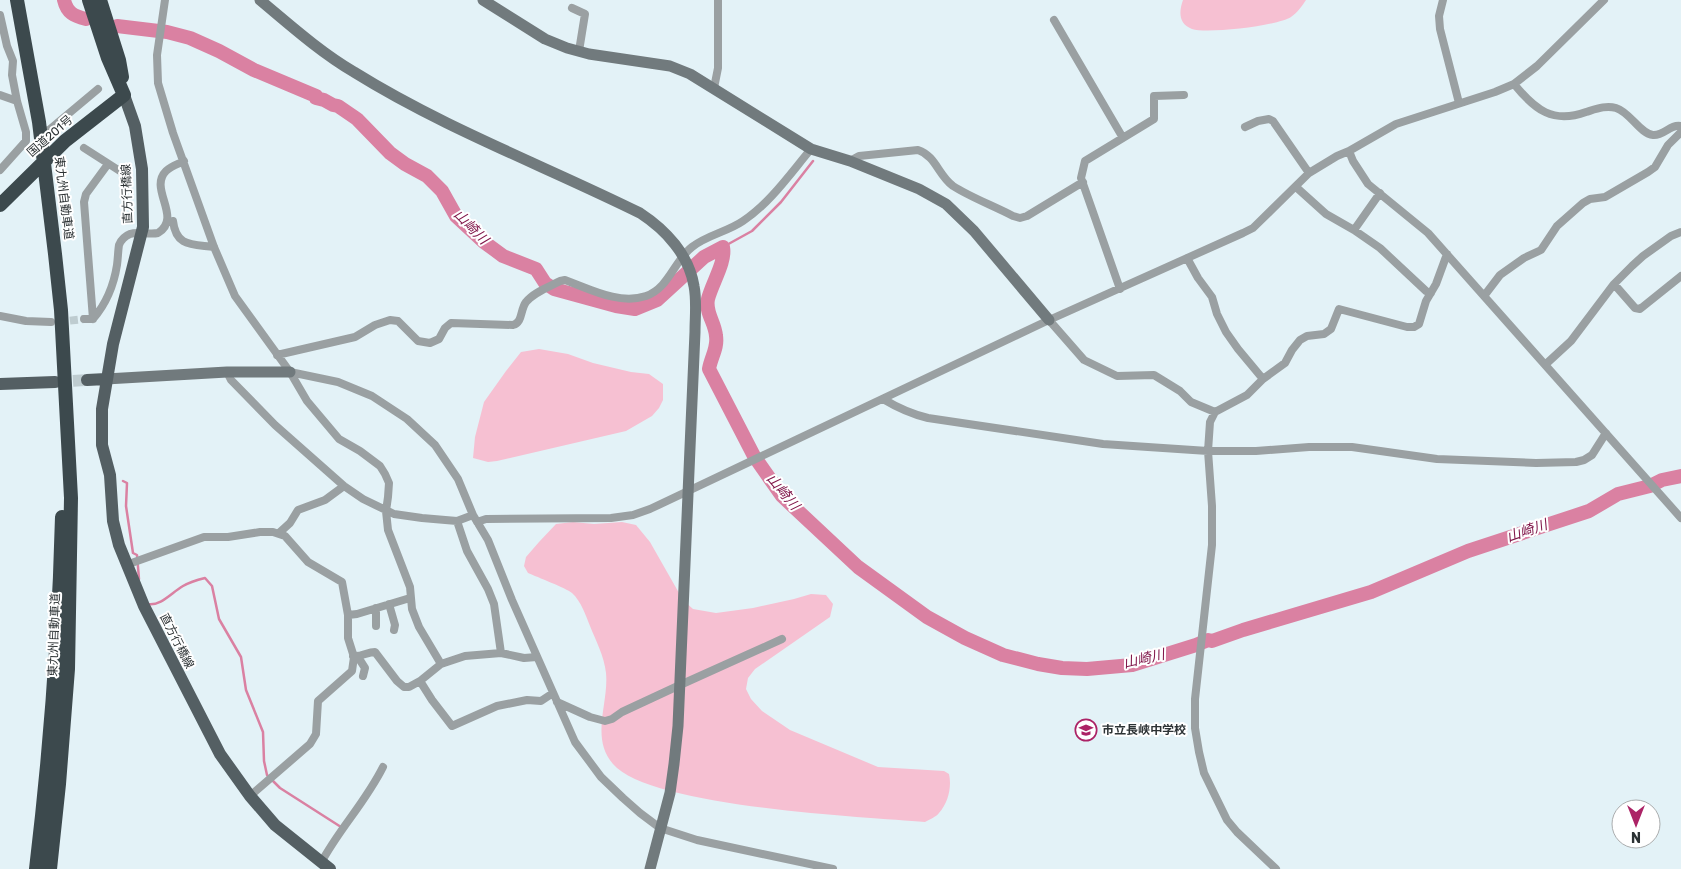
<svg xmlns="http://www.w3.org/2000/svg" width="1681" height="869" font-family="Rubik,'Noto Sans JP',sans-serif">
<style>
.green{fill:#f6c0d2}
.lines{fill:none;stroke-linecap:round;stroke-linejoin:round}
.stream{stroke:#da81a2;stroke-width:2.5}
.river{stroke:#da81a2;stroke-width:14}
.street-tunnel{stroke:#beccd0;stroke-width:8;stroke-dasharray:8 4;stroke-linecap:butt}
.primary-tunnel{stroke:#beccd0;stroke-width:12;stroke-dasharray:12 6;stroke-linecap:butt}
.street{stroke:#9aa0a2;stroke-width:8}
.secondary{stroke:#717a7d;stroke-width:11}
.primary{stroke:#545f63;stroke-width:12}
.highway{stroke:#3c494d;stroke-width:14}
.labels{text-anchor:middle;dominant-baseline:central;stroke-width:4;stroke-linejoin:round;paint-order:stroke}
.street-label{font-size:12px;fill:#2c3234;stroke:#fff}
.poi-label{font-size:12px;font-weight:bold;fill:#2c3234;stroke:#fff;text-anchor:start}
.water-label{font-size:14px;font-style:italic;fill:#80174a;stroke:#fff}
</style>
<rect width="100%" height="100%" fill="#e3f2f7"/>
<path class="green" d="M1183 0H1306C1302 6 1297 13 1291 17 1277 26 1207 34 1192 29 1178 24 1179 11 1183 0Z
M539 349 568 354 593 363 631 372 649 374 663 384V400L659 408 652 416 626 431 497 461 488 462 473 458 475 437 484 402 506 371 521 352Z
M573 522 594 524 622 522 636 525 650 542 683 600 693 609 716 613 753 608 794 599 811 594 826 595 833 604 830 617 755 669 748 678 746 689 751 699 762 711 790 730 878 767 944 771 949 774C952 787 948 803 939 813 936 817 930 819 925 822 864 817 649 807 613 764 590 738 609 703 606 673 604 656 596 641 590 626 586 616 581 601 572 593 566 588 537 577 528 573L524 566 526 557 539 542 556 524Z"/>
<g class="lines">
<path class="stream" d="M723 247 752 231 781 202 813 161
M123 481 127 483 126 506 133 553 137 555 139 579
M148 604C161 606 171 593 183 586 190 582 197 580 205 578L212 586 219 619 241 657 246 690 263 732 264 761 267 775 280 788 341 827"/>
<path class="river" d="M64 0C67 13 74 16 86 19
M117 26 167 32 190 38 219 51 254 70 316 96V98L324 100 333 105 338 106 357 119 390 153 405 164 427 176 442 191 456 216 484 242 503 256 536 269 545 283 554 289 616 306 635 309 657 300 704 257 723 247C726 262 712 283 708 299 705 313 715 322 716 336 718 348 711 357 709 369L754 456 782 496 858 567 927 617 965 638 1003 655 1038 664 1062 668 1087 669 1132 665 1196 645 1208 640 1212 641 1243 630 1371 592 1468 551 1589 511 1618 494 1650 486 1662 480 1681 476"/>
<path class="street-tunnel" d="M58 322 84 319"/>
<path class="primary-tunnel" d="M55 382 87 380"/>
<path class="street" d="M165 0 157 55 158 83 173 133 214 247 235 296 290 372 307 401 339 439 360 451 380 466 385 474 389 483 388 497 386 511 388 530 410 587 412 609 419 627 441 664
M1443 0 1439 16 1440 29 1459 103
M572 8 585 14 579 51
M0 15 7 46 13 61 12 75 17 101 26 132V141L0 170
M1054 20 1123 138
M1514 84C1535 110 1553 124 1586 112 1596 109 1606 105 1616 108 1630 112 1640 134 1653 135 1664 136 1670 124 1681 126
M714 88 718 68V0
M0 95 17 101
M1245 127 1258 121 1269 119 1273 121 1309 173
M38 132 49 130 98 89
M84 148 123 173
M1349 151 1353 161 1368 184 1428 233 1681 518
M850 161 859 156 918 150C936 156 938 175 953 186 970 197 994 206 1013 216L1020 218 1027 216 1083 182
M1296 187 1326 214 1354 230 1380 248 1426 291 1431 293
M173 221C176 247 192 244 214 247
M1354 230 1380 193
M1187 258 1198 278 1212 297 1217 314 1226 332 1238 349 1263 379
M1614 284 1635 308 1640 309 1681 276
M1120 289 1081 178 1085 161 1154 119V96L1184 95
M1484 296 1500 275 1524 258 1541 250 1557 226 1583 203 1590 199 1605 197 1648 172 1655 167 1668 145 1681 132
M0 316 26 321 51 322
M84 319H93L84 202 86 194 108 164
M93 319C106 304 114 284 117 265 118 258 118 251 119 245 121 240 125 236 130 234 138 231 149 235 158 233 183 217 148 189 166 171 171 166 178 164 184 161
M1049 320 1084 360 1117 376 1154 375 1180 391 1191 402 1215 412
M277 355 355 337 375 325 390 320 398 321 418 341 430 343 439 339 445 328 451 323 513 325C523 322 520 310 526 302 534 292 549 287 560 281L565 280C590 289 619 305 646 296 669 288 674 261 692 247 707 235 727 232 743 221 770 203 790 174 811 149
M1546 364 1571 341 1614 284 1632 266 1643 256 1671 236 1681 232
M227 372 231 380 275 425 344 486 363 499 394 514 422 518 457 521 473 515
M290 372 338 382 372 396 407 419 435 445 458 479 473 515 488 540 512 600 575 742 601 777 623 798 640 813 660 828 697 840 833 869
M883 399C898 408 911 414 928 418L1103 444 1208 451H1256L1309 447H1352L1437 459 1536 463 1576 462 1584 460 1592 455 1606 433
M457 521 467 551 488 589 494 604 501 653
M477 522 486 519 611 518 633 515 650 509 1049 320 1243 233 1253 228 1309 173 1337 156 1349 151 1396 124 1495 92 1514 84 1537 66 1604 0
M279 533 290 523 298 510 325 500 344 486
M126 565 204 537H228L260 532H273L285 536 308 562 342 582 348 615V638L354 657 352 671 318 701 316 734 310 744 250 796
M389 604 395 625 394 630
M376 608V626
M348 615 357 614 410 598
M353 656C362 657 367 652 375 652L397 681 404 687H409L420 681
M358 657 365 668 363 676
M537 657 524 658 501 653 465 656 441 664 420 681 432 700 452 726 497 706 527 700 541 701 553 693
M557 702 590 717 605 721 612 719 622 712 680 685 782 639
M321 863C339 829 365 803 383 767
M1276 869 1237 832 1227 820 1204 773 1199 752 1195 728V699L1212 545V506L1208 451 1210 422 1215 412 1247 395 1263 379 1285 363 1292 350 1300 340 1307 336 1324 334 1331 329 1339 309 1407 327H1414L1419 324 1426 301 1436 284 1447 254"/>
<path class="secondary" d="M260 0C290 25 320 52 354 72 444 128 545 166 640 213 666 230 689 255 694 286 697 301 695 317 695 332L678 726 674 764 670 793 650 869
M483 0 545 39 567 48 589 54 670 66 690 74 811 149 850 161 919 189 946 204 974 231 1049 320
M106 379 227 372H290"/>
<path class="primary" d="M124 95 135 126 142 169 143 227 113 344 102 409V445L110 475 113 521 119 545 144 606 220 754 250 796 275 825 330 869
M87 380 106 379
M0 384 55 382"/>
<path class="highway" d="M17 0 39 122 55 254 61 310 71 498 68 669 59 784 50 869
M89 0 108 58 124 95
M100 0 119 60 122 77
M0 205 65 141 124 95
M36 869C50 752 59 635 62 517"/>
</g>
<defs>
<g id="school-ring" transform="scale(1.125)"><circle r="9.5" fill="#fff" stroke="#ac2366" stroke-width="1.5"/><path d="M0-5L7-2L0 1L-7-2ZM-4 1L0 2.5L4 1V4Q0 6-4 4Z" fill="#ac2366"/></g>
</defs>
<g fill-rule="evenodd">
<use href="#school-ring" x="1086" y="730"/>
</g>
<g class="labels">
<g class="street-label">
<text transform="translate(50 136) rotate(-41)">国道201号</text>
<text transform="translate(127 194) rotate(-92)">直方行橋線</text>
<text transform="translate(64 198) rotate(83)">東九州自動車道</text>
<text transform="translate(54 635) rotate(-88)">東九州自動車道</text>
<text transform="translate(177 641) rotate(63)">直方行橋線</text>
</g>
<g class="poi-label">
<text x="1102" y="730">市立長峡中学校</text>
</g>
<g class="water-label">
<text transform="translate(471 227) rotate(45)">山崎川</text>
<text transform="translate(783 492) rotate(50)">山崎川</text>
<text transform="translate(1527 531) rotate(-19)">山崎川</text>
<text transform="translate(1144 659) rotate(-13)">山崎川</text>
</g>
</g>
<g transform="translate(1636 824) rotate(180)"><circle r="24" fill="#ffffff" stroke="#abadae"/>
<path d="M0-4L9 19L0 12L-9 19Z" fill="#ac2366"/>
<text y="-8" font-size="14" font-weight="bold" text-anchor="middle" fill="#2c3234">N</text>
</g>
</svg>
